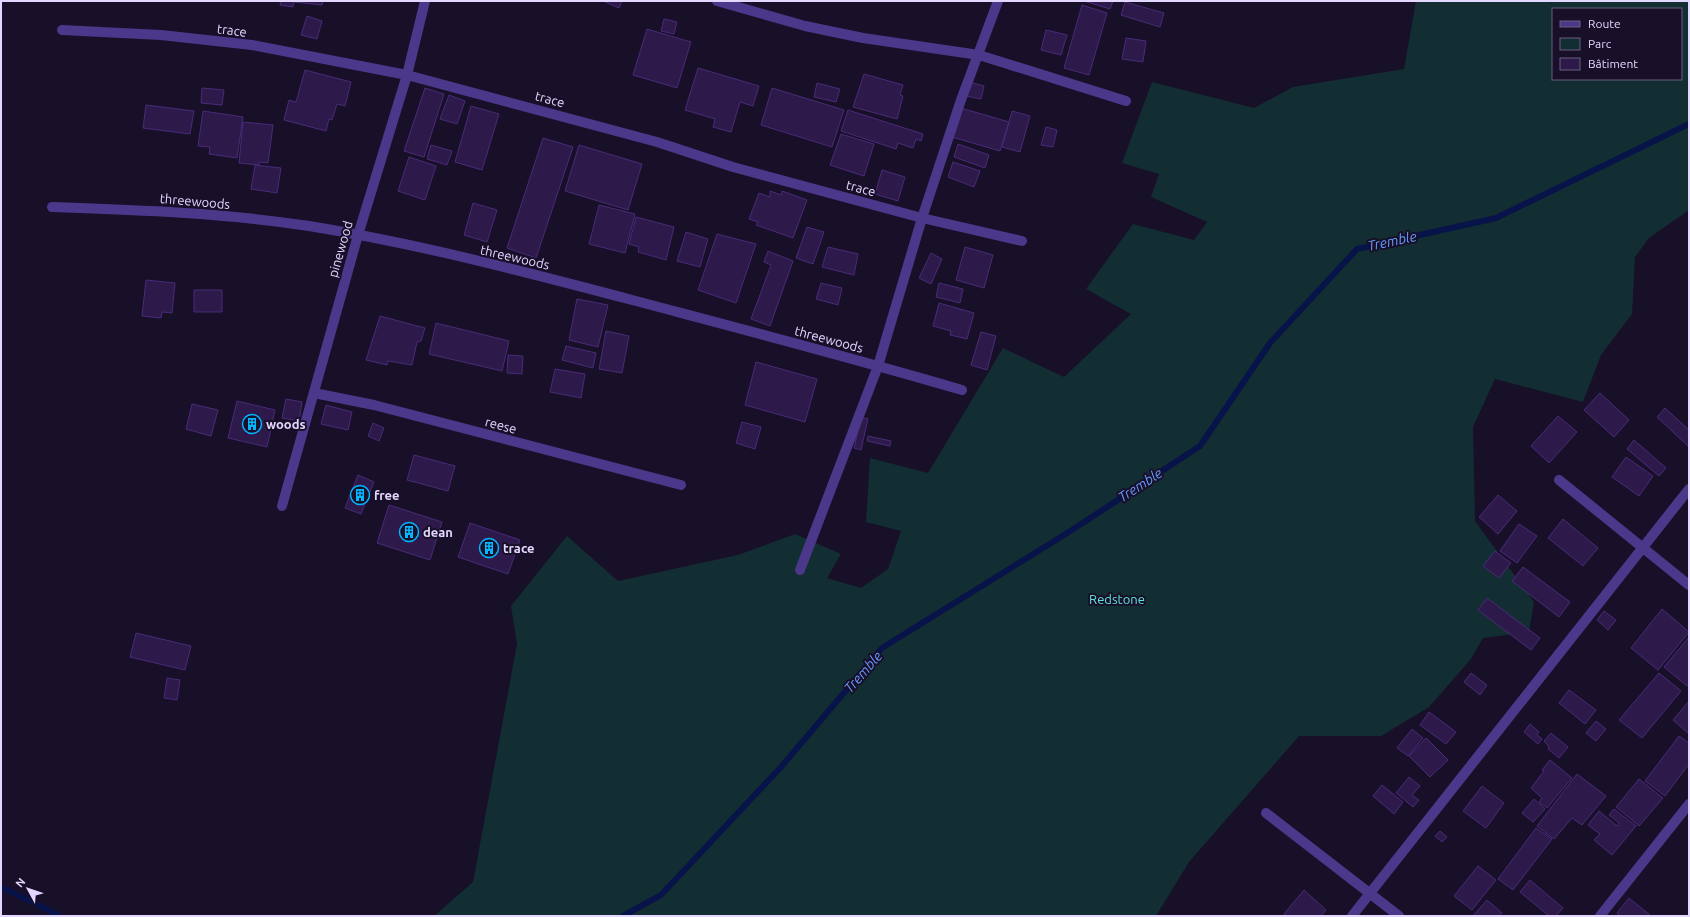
<svg xmlns="http://www.w3.org/2000/svg" width="1690" height="917" font-family="Ubuntu,sans-serif">
<style>
.green{fill:#122e33;fill-rule:evenodd}
.lines{fill:none;stroke-linecap:round;stroke-linejoin:round}
.stream{stroke:#081449;stroke-width:6}
.building{fill:#2d1a4b;stroke:#492b78}
.street{stroke:#4b388a;stroke-width:10}
.labels{text-anchor:middle;dominant-baseline:central;stroke-width:4;stroke-linejoin:round;paint-order:stroke}
.street-label{font-size:13px;fill:#e3d7ff;stroke:#180f29}
.poi-label{font-size:13px;font-weight:bold;fill:#e3d7ff;stroke:#180f29;text-anchor:start}
.park-label{font-size:13px;fill:#5de5dc;stroke:#180f29}
.water-label{font-size:14px;font-style:italic;fill:#659bff;stroke:#180f29}
</style>
<rect width="100%" height="100%" fill="#180f29"/>
<path class="green" d="M1416 1H1689V210L1649 238 1635 257 1632 314 1601 355 1583 402 1495 379 1473 427 1475 521 1534 602 1529 632 1483 638 1471 659 1429 707 1381 736H1299L1189 862 1156 916H434L473 882 517 644 511 606 567 536 618 581 738 555 795 534 841 554 827 578 861 588 888 569 901 531 866 522 870 458 928 473 1003 348 1064 377 1131 314 1086 289 1133 224 1194 240 1207 222 1151 197 1159 174 1122 163 1152 82 1254 108 1293 87 1404 69ZM1553 9H1681V79H1553Z"/>
<g class="lines">
<path class="stream" d="M1 887 60 916
M623 916 661 895 781 767 882 648 1072 530 1200 446 1270 343 1357 249 1496 218 1689 124"/>
</g>
<path class="building" d="M281 1H323L322 5 294 2 293 7 280 5Z
M603 1H622L619 8Z
M1084 1H1113L1110 9Z
M1125 2 1164 13 1160 27 1121 15Z
M1082 5 1107 13 1089 75 1064 68Z
M307 16 322 21 317 39 301 35Z
M664 19 677 22 674 34 661 31Z
M647 29 691 42 677 88 633 75Z
M1046 30 1067 35 1061 55 1041 50Z
M1126 38 1146 41 1143 62 1122 59Z
M698 68 759 86 753 106 740 102 731 132 713 127 715 119 685 110Z
M305 70 351 82 345 106 337 104 332 120 329 119 326 131 284 120 289 100 296 102Z
M864 74 903 85 900 95 903 96 897 119 853 107Z
M969 82 984 86 981 99 966 96Z
M817 83 840 89 836 102 814 97Z
M202 88 224 90 222 105 201 103Z
M425 88 444 94 424 157 404 151Z
M772 88 844 110 832 147 761 125Z
M449 95 465 101 457 124 440 119Z
M146 105 194 111 190 134 143 128Z
M471 106 499 114 482 170 455 162Z
M961 108 1009 122 1000 151 952 137Z
M848 110 923 134 921 141 916 139 913 148 898 143 896 149 841 131Z
M203 111 243 117 237 158 209 154 210 147 198 146Z
M1012 111 1030 116 1020 152 1002 147Z
M243 122 273 125 268 163 259 162V165L239 163Z
M1046 127 1057 130 1053 147 1041 145Z
M841 134 874 144 864 176 830 165Z
M543 138 573 147 536 258 507 248Z
M958 144 989 155 985 168 954 157Z
M431 145 452 151 447 165 427 159Z
M579 145 642 164 628 210 565 191Z
M409 157 436 166 425 200 398 191Z
M953 162 980 171 974 187 948 177Z
M255 165 281 168 277 193 251 189Z
M882 170 905 177 898 201 875 194Z
M770 191 781 195 782 191 807 200 793 238 756 225 758 222 749 219 759 193 770 197Z
M473 203 497 210 487 242 464 235Z
M599 205 635 214 625 253 589 244Z
M636 217 674 227 666 260 638 252 639 247 629 244Z
M807 227 824 232 813 264 796 258Z
M686 232 708 239 700 267 677 261Z
M717 234 756 244 736 303 698 290Z
M828 247 858 254 854 275 822 267Z
M965 247 993 255 984 288 956 280Z
M768 251 793 261 770 326 751 319 771 265 764 262Z
M931 253 942 259 931 284 919 278Z
M146 280 175 283 172 313 162 312 161 318 142 316Z
M821 283 842 288 838 305 816 299Z
M939 283 963 289 960 303 936 297Z
M194 290H222V312H194Z
M577 299 608 305 598 347 569 340Z
M939 303 974 313 967 339 950 335 951 331 933 326Z
M380 316 425 328 421 341 417 342 412 365 388 361 387 365 366 360Z
M436 323 509 341 502 371 429 354Z
M606 331 629 336 622 373 599 369Z
M981 332 996 336 987 370 971 365Z
M566 346 596 353 593 368 562 360Z
M508 355 523 356 522 374 507 373Z
M756 362 817 379 805 422 745 405Z
M555 369 585 374 581 398 550 392Z
M1600 393 1629 420 1614 437 1584 410Z
M286 399 302 402 299 421 282 418Z
M237 401 275 410 267 447 228 438Z
M192 404 218 410 211 436 186 429Z
M326 405 352 412 348 430 321 424Z
M1665 408 1689 430V447L1657 417Z
M1558 416 1577 432 1549 463 1531 446Z
M861 417 868 419 861 450 854 448Z
M742 422 761 427 755 449 736 443Z
M373 423 384 428 379 441 368 436Z
M868 436 891 441 890 446 867 441Z
M1634 440 1666 468 1659 476 1627 449Z
M414 455 455 466 448 491 407 480Z
M1626 457 1653 476 1639 496 1612 477Z
M358 475 374 482 361 514 345 508Z
M1498 495 1517 511 1498 534 1479 517Z
M389 505 442 522 430 560 377 543Z
M1563 519 1598 548 1583 566 1548 538Z
M470 523 520 540 508 574 458 557Z
M1519 524 1537 536 1517 563 1500 551Z
M1495 551 1511 563 1499 578 1483 566Z
M1523 567 1570 602 1559 617 1512 581Z
M1487 598 1540 638 1531 650 1478 610Z
M1662 609 1689 632 1658 670 1631 648Z
M1604 611 1616 620 1608 630 1597 620Z
M136 633 191 646 185 670 130 657Z
M1689 637V684L1687 686 1664 667Z
M1471 673 1487 685 1480 695 1464 682Z
M1659 673 1681 691 1642 738 1619 720Z
M167 678 180 680 177 700 164 698Z
M1569 690 1596 710 1585 724 1559 703Z
M1689 701V734L1673 720Z
M1429 712 1456 732 1446 744 1420 725Z
M1596 721 1606 729 1596 741 1586 733Z
M1530 724 1539 732 1537 735 1542 739 1538 744 1524 732Z
M1412 729 1423 738 1408 756 1397 748Z
M1551 733 1568 747 1559 758 1548 749 1549 747 1544 741Z
M1679 736 1689 743V764L1665 796 1645 781Z
M1426 738 1448 760 1430 777 1409 756Z
M1550 760 1572 778 1547 808 1539 802 1542 798 1531 788 1544 771 1542 770Z
M1577 774 1606 796 1582 825 1572 818 1554 839 1537 826Z
M1409 777 1420 786 1412 795 1419 800 1413 807 1396 793Z
M1639 779 1663 798 1639 826 1616 807Z
M1382 785 1403 802 1394 814 1373 796Z
M1482 786 1504 803 1486 828 1463 811Z
M1534 799 1545 809 1533 822 1522 813Z
M1614 809 1636 826 1612 855 1594 840 1600 834 1588 825 1599 811 1617 826 1619 823 1609 815Z
M1536 828 1552 839 1513 890 1498 879Z
M1440 831 1447 837 1442 842 1435 836Z
M1478 866 1496 880 1472 910 1454 896Z
M1530 880 1563 908 1556 916H1549L1520 892Z
M1304 890 1326 910 1321 916H1286L1284 914Z
M1629 898 1651 916H1620L1617 913Z
M1487 900 1502 913 1499 916H1473Z"/>
<g class="lines">
<path class="street" d="M717 1 805 26 863 38 979 55 1126 101
M62 30 161 35 252 45 407 75 657 142 733 167 922 218 1022 241
M52 207C138 210 224 213 309 226 426 245 541 276 655 306 757 333 860 360 962 390
M314 393 374 405 681 485
M1559 480 1689 585
M282 506 358 235 407 75 425 1
M800 570 878 366 922 218 961 100 998 1
M1266 813 1399 916
M1352 916 1689 489
M1600 916 1689 804"/>
</g>
<defs>
<g id="building-ring" transform="scale(1)"><circle r="9.5" fill="#180f29" stroke="#03b6ff" stroke-width="1.5"/><path d="M-4-6H4V6H1V3H-1V6H-4ZM-2.5-4.3h1.7v1.8h-1.7ZM.8-4.3h1.7v1.8H.8ZM-2.5-1h1.7V.8h-1.7ZM.8-1h1.7V.8H.8Z" fill="#03b6ff"/></g>
</defs>
<g fill-rule="evenodd">
<use href="#building-ring" x="252" y="424"/>
<use href="#building-ring" x="360" y="495"/>
<use href="#building-ring" x="409" y="532"/>
<use href="#building-ring" x="489" y="548"/>
</g>
<g class="labels">
<g class="street-label">
<text transform="translate(232 30) rotate(7)">trace</text>
<text transform="translate(550 99) rotate(15)">trace</text>
<text transform="translate(861 188) rotate(15)">trace</text>
<text transform="translate(195 201) rotate(5)">threewoods</text>
<text transform="translate(340 249) rotate(-74)">pinewood</text>
<text transform="translate(515 257) rotate(13)">threewoods</text>
<text transform="translate(829 339) rotate(15)">threewoods</text>
<text transform="translate(501 425) rotate(15)">reese</text>
</g>
<g class="poi-label">
<text x="266" y="424">woods</text>
<text x="374" y="495">free</text>
<text x="423" y="532">dean</text>
<text x="503" y="548">trace</text>
</g>
<g class="park-label">
<text x="1117" y="599">Redstone</text>
</g>
<g class="water-label">
<text transform="translate(1392 241) rotate(-12)">Tremble</text>
<text transform="translate(1140 485) rotate(-33)">Tremble</text>
<text transform="translate(863 672) rotate(-49)">Tremble</text>
</g>
</g>
<rect width="1690" height="917" fill="none" stroke="#e3d7ff" stroke-width="4"/>
<rect x="1552" y="8" width="130" height="72" fill="#180f29" stroke="#695f7f"/>
<rect x="1560" y="21" width="20" height="6" fill="#4b388a" stroke="#695f7f"/>
<text x="1588" y="28" font-size="12" fill="#e3d7ff">Route</text>
<rect x="1560" y="38" width="20" height="12" fill="#122e33" stroke="#695f7f"/>
<text x="1588" y="48" font-size="12" fill="#e3d7ff">Parc</text>
<rect x="1560" y="58" width="20" height="12" fill="#2d1a4b" stroke="#695f7f"/>
<text x="1588" y="68" font-size="12" fill="#e3d7ff">Bâtiment</text>
<g transform="translate(28 889) rotate(310)" stroke="#180f29" stroke-width="3" paint-order="stroke">
<path d="M0-3L7 15L0 10L-7 15Z" fill="#e3d7ff"/>
<text y="-6" font-size="11" font-weight="bold" text-anchor="middle" fill="#e3d7ff">N</text>
</g>
</svg>
